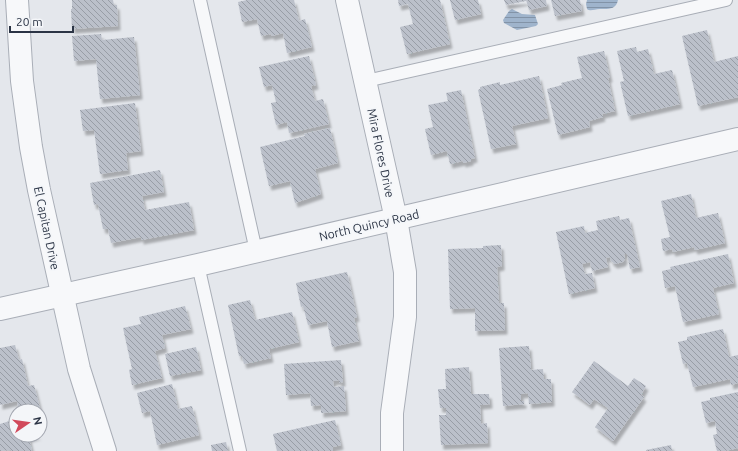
<svg xmlns="http://www.w3.org/2000/svg" width="738" height="451" font-family="Ubuntu,sans-serif">
<style>
.water{fill:url(#water-rules)}
.building{fill:url(#building-back-hatch);filter:url(#shadow)}
.lines{fill:none;stroke-linecap:round;stroke-linejoin:round}
.service-casing{stroke:#a9aeb7;stroke-width:14}
.minor-casing{stroke:#a9aeb7;stroke-width:24}
.tertiary-casing{stroke:#a9aeb7;stroke-width:24}
.service{stroke:#f7f8fa;stroke-width:12}
.minor{stroke:#f7f8fa;stroke-width:22}
.tertiary{stroke:#f7f8fa;stroke-width:22}
.labels{text-anchor:middle;dominant-baseline:central;stroke-width:3.5;stroke-linejoin:round;paint-order:stroke}
.street-label{font-size:12px;fill:#2b3445;stroke:#f4f6f9}
</style>
<defs>
<pattern id="water-rules" width="6" height="5" patternUnits="userSpaceOnUse"><rect width="6" height="5" fill="#9fb4cc"/><path d="M0 2.5h6" fill="none" stroke="#8293a7"/></pattern>
<pattern id="building-back-hatch" width="6" height="6" patternUnits="userSpaceOnUse"><rect width="6" height="6" fill="#bbc0ca"/><path d="M-1 5l2 2M0 0l6 6M5-1l2 2" fill="none" stroke="#989da6"/></pattern>
<filter id="shadow"><feDropShadow dx="2.5" dy="4.5" stdDeviation="1" flood-color="#0004"/></filter>
</defs>
<rect width="100%" height="100%" fill="#e4e7ec"/>
<path class="water" d="M587 0H618C616 10 608 9 600 9 594 9 591 12 587 9L586 4Z
M512 9 522 14 535 15 538 24 536 26 517 30 504 23 503 20 509 11Z"/>
<path class="building" d="M72 0H113L114 5H117L118 26 72 29 71 9H72Z
M247 0H294L299 21 305 19 312 47 287 53 283 33 272 36 271 34 261 36 257 19 242 22 238 2Z
M398 0H440L450 44 407 54 400 27 413 24 408 4 399 6Z
M450 0H478L481 14 455 20Z
M504 0H526V1L506 5Z
M526 0H546L547 6 529 10Z
M551 0H580L582 11 555 16Z
M707 30 714 62 738 56V97L698 106 682 36Z
M101 34 102 40 134 37 140 95 100 99 96 59 74 61 72 36Z
M636 47 637 52 648 49 654 74 672 70 680 104 628 116 620 82 624 81 617 51Z
M604 51 610 78H608L615 111 602 114 603 117 589 121 590 127 558 135 547 89 562 85 561 83 582 78 577 57Z
M309 56 316 85 311 86 315 101 323 99 329 124 289 133 287 122 276 125 271 103 276 102 272 85 264 87 259 67Z
M539 76 548 118 512 126 516 144 491 149 478 90 480 89V87L500 82V85Z
M461 90 475 158 471 159V161L463 163V161L450 164 447 151 431 155 425 129 433 127 428 105 448 101 446 93Z
M135 103 141 151 126 153 128 170 100 174 94 130 83 131 80 110Z
M330 128 338 163 315 169 321 194 295 203 290 181 269 186 260 147 305 136 304 134Z
M160 170 164 192 142 196 145 210 189 202 194 230 141 240V237L111 243 108 229H103L98 204 94 205 90 183Z
M691 194 696 218 718 213 725 243 695 250 694 247 673 252 672 249 663 251 661 239 670 237 661 201Z
M619 216 620 220 629 218 640 267 630 269 627 254H624L625 259 623 262 615 264 611 261 610 257 606 258 608 267 592 271 590 262 582 264 585 274 592 273 595 288 569 294 556 232 584 226 585 233 598 230 596 221Z
M501 245 502 266 497 267 499 303H504L505 330 475 331V308L450 309 448 249 483 248V246Z
M728 254 734 283 713 288 719 314 683 322 675 286 665 288 662 271 671 269 670 267Z
M347 272 357 317 354 318 359 341 332 347 327 321 308 325 303 306 301 307 296 283Z
M250 300 255 320 292 312 299 342 269 349 271 358 244 364 242 356H239L228 305Z
M185 306 191 329 162 335 165 348 155 351 162 378 132 385 129 370 132 369 123 328 141 324 139 317Z
M723 329 729 357 738 355V383L731 385 730 379 693 387 687 363 683 364 678 342 687 340V337Z
M15 345 19 360 22 359 28 386 34 385 40 408 19 411 17 401 0 405V348Z
M529 346 531 370 543 369 544 379H551L552 402 529 404 528 393 521 394V401H524V404L503 406 499 348Z
M196 347 201 370 170 376 165 354Z
M341 360 343 382 339 383V380L333 381 334 387 344 386 346 411 321 413V405L311 406 310 393 286 395 284 364Z
M594 361 628 386 634 378 646 386 641 395 644 397 613 441 595 427 608 408 594 399 590 405 572 392Z
M469 367 471 394H489L490 404 480 405 481 424 487 423 488 443 441 445 439 415H446V408H440L438 389H446L445 369Z
M172 384 178 409 192 406 199 435 157 445 150 411 142 413 137 393Z
M738 392V448L725 451H717L713 435 717 434 715 421 706 423 701 402 710 400V398Z
M16 419V435H39L29 438 32 451H11V450L0 451V424Z
M335 420 341 445 333 447V451H277L273 434Z
M226 442 228 451H212L211 445Z
M671 445 672 451H646V450Z"/>
<g class="lines">
<g class="service-casing">
<path id="service" d="M200 0 256 251
M366 81 726 0
M198 265 240 451"/>
</g>
<g class="minor-casing">
<path id="minor" d="M17 0 22 81 31 147 39 190 79 369 105 451
M347 0 396 219 405 272V317L392 413V451"/>
</g>
<g class="tertiary-casing">
<path id="tertiary" d="M0 309 198 265 738 139"/>
</g>
<use href="#service" class="service"/>
<use href="#minor" class="minor"/>
<use href="#tertiary" class="tertiary"/>
</g>
<g class="labels">
<g class="street-label">
<text transform="translate(381 153) rotate(78)">Mira Flores Drive</text>
<text transform="translate(369 225) rotate(-13)">North Quincy Road</text>
<text transform="translate(47 228) rotate(78)">El Capitan Drive</text>
</g>
</g>
<g transform="translate(28 423) rotate(77)"><circle r="19" fill="#f4f6f9" stroke="#a4a8b1"/>
<path d="M0-3L7 15L0 10L-7 15Z" fill="#d1495b"/>
<text y="-6" font-size="11" font-weight="bold" text-anchor="middle" fill="#2b3445">N</text>
</g>
<path d="M10 26v6h63v-6" fill="none" stroke="#2b3445" stroke-width="2"/>
<text x="16" y="26" font-size="12" fill="#2b3445" stroke="#f4f6f9" stroke-width="3" paint-order="stroke">20 m</text>
</svg>
